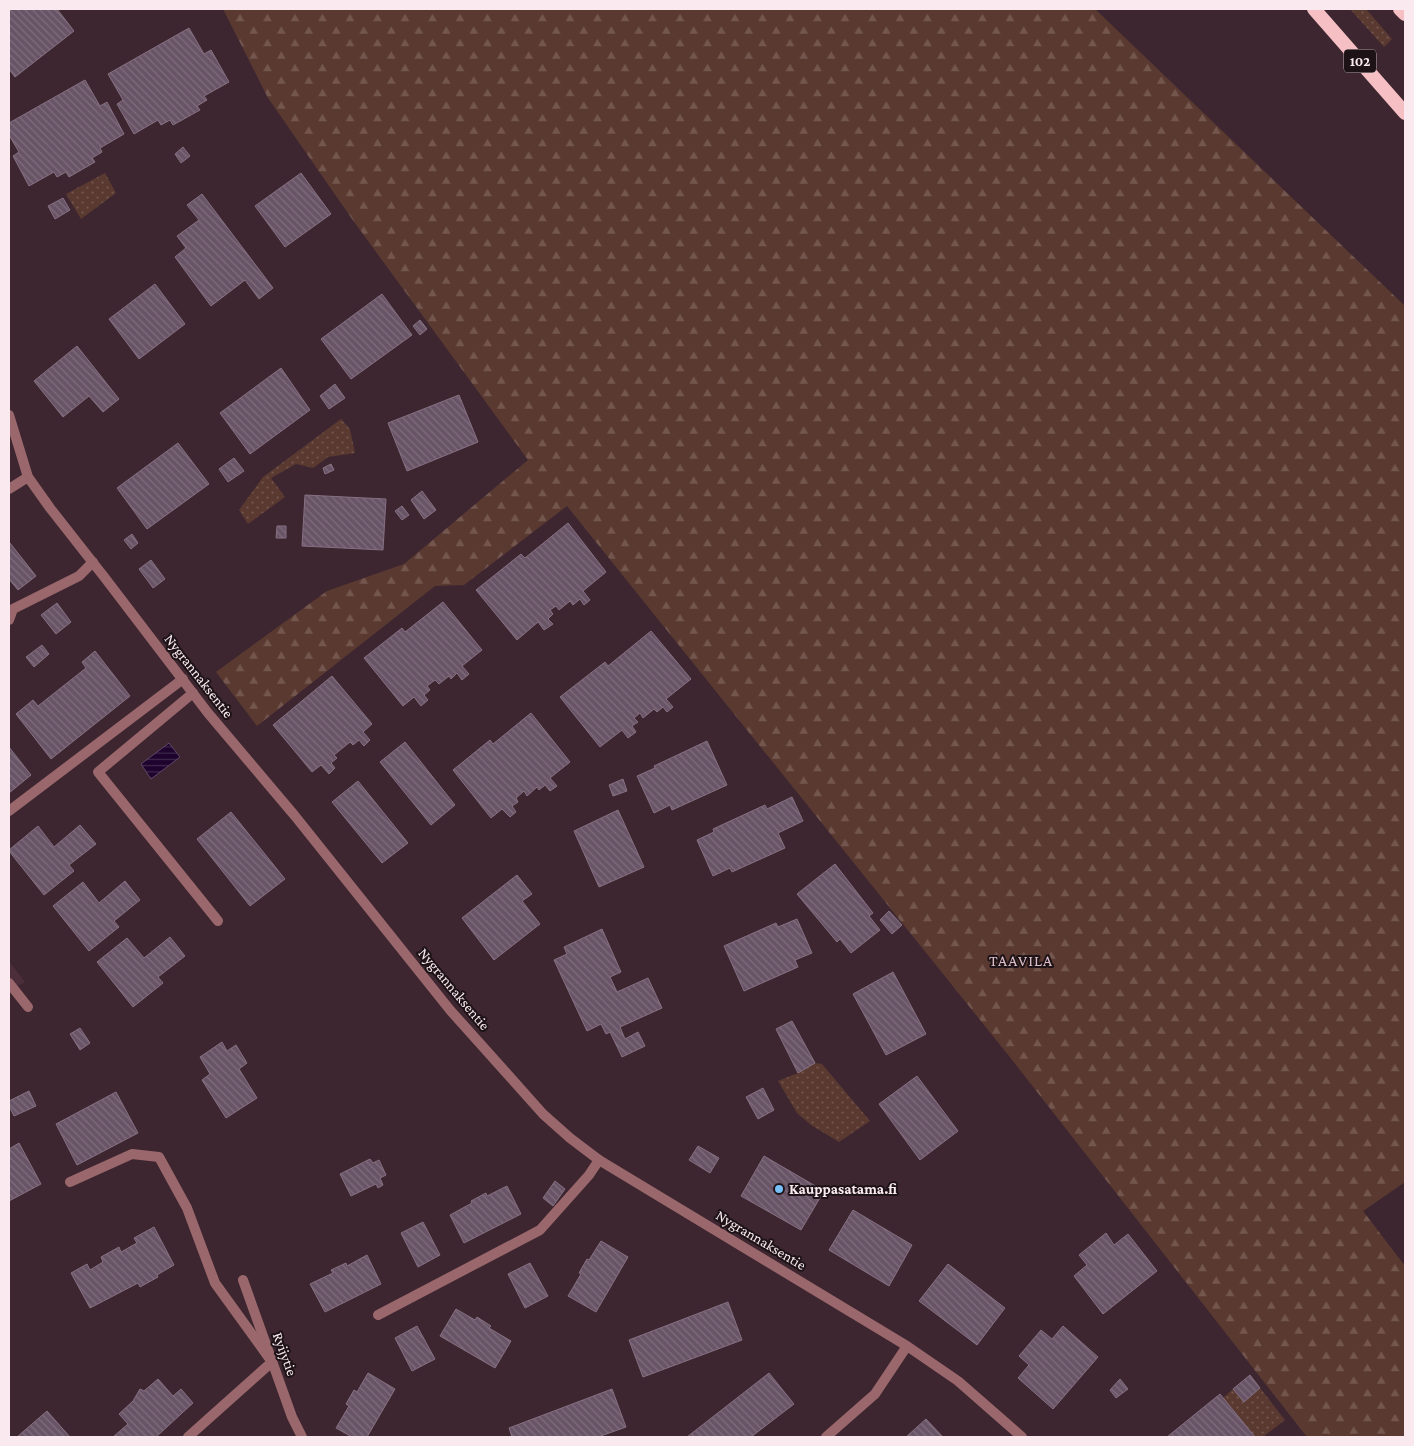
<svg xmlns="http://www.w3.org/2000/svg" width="1414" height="1446" font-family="'Crimson Pro',serif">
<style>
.built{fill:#4c2e3b}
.green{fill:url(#green-dots)}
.forest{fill:url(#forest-firs)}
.water{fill:url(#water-rules);stroke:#5f4868}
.building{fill:url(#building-back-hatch);stroke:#867183}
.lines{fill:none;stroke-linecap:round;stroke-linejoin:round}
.service{stroke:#9a686c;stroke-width:10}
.minor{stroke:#9a686c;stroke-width:10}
.trunk{stroke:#f5bfc3;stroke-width:14}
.poi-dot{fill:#77bff7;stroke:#1d1317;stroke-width:2}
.labels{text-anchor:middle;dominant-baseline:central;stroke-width:4;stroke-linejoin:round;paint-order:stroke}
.shield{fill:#1d1317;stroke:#b8aaaf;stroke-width:1}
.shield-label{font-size:14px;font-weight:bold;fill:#faeaf0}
.street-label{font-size:15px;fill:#faeaf0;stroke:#1d1317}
.poi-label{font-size:15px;font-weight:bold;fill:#faeaf0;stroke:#1d1317;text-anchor:start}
.neighbourhood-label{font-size:16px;letter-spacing:1px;fill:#dcbec9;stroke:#1d1317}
</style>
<defs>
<pattern id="green-dots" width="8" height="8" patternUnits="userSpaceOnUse" patternTransform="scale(1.25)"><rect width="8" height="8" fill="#5a3930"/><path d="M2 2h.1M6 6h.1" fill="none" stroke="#73564e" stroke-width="1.8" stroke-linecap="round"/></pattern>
<pattern id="forest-firs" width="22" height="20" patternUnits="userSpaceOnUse" patternTransform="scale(1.25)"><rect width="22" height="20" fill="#5a3930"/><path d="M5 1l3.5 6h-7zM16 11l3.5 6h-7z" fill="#73564e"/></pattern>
<pattern id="water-rules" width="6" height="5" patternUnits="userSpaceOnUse" patternTransform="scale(1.25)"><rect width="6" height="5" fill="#1d032d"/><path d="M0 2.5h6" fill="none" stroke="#3f284c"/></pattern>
<pattern id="building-back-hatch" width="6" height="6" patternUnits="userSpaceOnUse" patternTransform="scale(1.25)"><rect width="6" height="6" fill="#685466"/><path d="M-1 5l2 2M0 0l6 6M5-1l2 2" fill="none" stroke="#7e6d7c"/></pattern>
</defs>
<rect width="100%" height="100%" fill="#3d2630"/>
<path class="built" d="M9 961 25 982 9 991Z"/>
<path class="green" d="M1350 9H1366L1392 39 1384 47Z
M105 173 116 193 81 219 66 194Z
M341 419 350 429 355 453 328 457 313 468 296 464 271 478 285 497 248 524 239 510 263 477Z
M815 1063 822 1064 870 1121 839 1142 811 1125 797 1113 778 1081 798 1073Z
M1260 1388 1285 1420 1263 1437H1255L1223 1398 1233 1389 1244 1402Z"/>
<path class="forest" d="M223 9H1095L1405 306V1182L1363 1211 1405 1266V1437H1307L1009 1056 567 506 464 585 435 586 257 726 216 672 327 591 404 564 528 460 352 219 268 98Z"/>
<path class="water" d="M169 743 180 757 151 779 141 764Z"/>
<path class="building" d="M9 9H57L74 31 15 77 9 69Z
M189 28 204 54 211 50 229 82 204 96 207 100 197 106 200 110 173 125 170 120 161 125 158 120 134 134 117 104 123 100 108 74Z
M85 80 100 106 107 102 124 134 100 148 102 152 92 158 95 162 69 177 66 172 57 177 54 172 29 186 13 156 19 152 9 135V123Z
M183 147 190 156 181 163 175 154Z
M301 173 331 214 285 247 255 206Z
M202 194 273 288 259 299 245 280 211 306 175 257 186 248 177 236 199 220 187 205Z
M63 198 70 210 55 219 48 206Z
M155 284 185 324 139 359 109 319Z
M382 294 412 335 351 379 321 339Z
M420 320 427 329 420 335 413 326Z
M77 346 119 399 103 412 89 396 63 417 34 381Z
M281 368 310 410 250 454 220 413Z
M335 384 345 398 329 409 320 396Z
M459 395 478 442 407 471 388 423Z
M178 443 209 484 147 529 117 488Z
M234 458 244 471 228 482 219 469Z
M331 464 334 470 325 474 323 468Z
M422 491 436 510 424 519 411 500Z
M305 495 386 499 383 550 302 546Z
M402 506 409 515 402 520 395 511Z
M568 523 606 572 583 591 590 600 584 605 580 599 573 605 570 601 559 610 556 606 550 610 553 614 548 619 553 624 544 630 538 622 517 640 476 590 521 554 525 558Z
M277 526H286V538H276Z
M132 534 138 543 131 549 124 540Z
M10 543 36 576 18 590 9 579V544Z
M151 560 165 579 153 588 139 569Z
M443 602 482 650 462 666 469 674 462 680 457 673 451 679 449 676 439 684 435 680 427 686 430 690 424 695 428 700 421 706 414 697 403 706 364 658 402 628 405 632Z
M57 603 71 622 56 634 41 615Z
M651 631 691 679 666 699 673 707 667 712 663 707 657 712 654 709 643 718 640 713 634 718 638 722 632 726 636 732 628 738 622 730 600 747 560 697 605 662 608 666Z
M42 645 49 654 34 667 26 657Z
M95 651 130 696 51 759 16 714 33 700 38 706 86 668 82 662Z
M332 676 372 724 363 732 370 740 364 746 359 740 353 745 350 742 334 755 337 758 331 763 335 768 329 774 321 765 312 772 273 725Z
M531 713 570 762 550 778 557 786 550 791 545 785 539 790 537 787 527 796 524 791 516 798 518 802 512 806 516 812 510 817 502 809 491 818 453 770 490 740 493 744Z
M707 741 727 785 672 810 670 805 654 813 637 776 655 768 654 766Z
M405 742 455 805 431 825 380 762Z
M9 747 31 775 9 793Z
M623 779 627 791 613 796 609 785Z
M358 781 408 843 382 863 332 802Z
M792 797 803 821 778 833 785 848 732 872 730 868 713 876 697 840 714 832 713 829 765 805 767 809Z
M618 810 644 867 599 887 574 831Z
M231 812 285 879 250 906 197 839Z
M80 825 96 844 69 865 74 871 44 895 9 851V850L38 826 54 847Z
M835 864 873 913 869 916 880 930 851 953 840 939 837 942 797 894Z
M517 875 532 894 522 901 540 924 494 960 462 918Z
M125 881 140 900 114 921 119 927 89 951 53 906 83 882 99 903Z
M889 911 902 925 892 934 880 920Z
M797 919 812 953 795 960 798 967 744 991 724 946 776 923 778 927Z
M602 929 621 972 610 977 617 992 648 978 662 1008 620 1027 625 1039 638 1032 645 1046 622 1057 610 1032 606 1034 601 1024 587 1031 554 960 567 954 564 947Z
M170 937 185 956 158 977 163 983 133 1007 97 962 127 938 144 958Z
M893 972 926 1034 886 1055 853 994Z
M792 1021 815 1063 798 1073 776 1029Z
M80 1028 90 1043 80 1050 70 1034Z
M222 1042 227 1051 236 1045 247 1063 239 1069 257 1098 226 1118 202 1080 210 1074 200 1057Z
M917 1076 958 1131 920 1160 879 1104Z
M763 1088 774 1110 758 1119 746 1097Z
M29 1091 36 1106 14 1116 9 1106V1101Z
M116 1092 138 1133 77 1165 56 1124Z
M19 1143 41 1184 9 1201V1149Z
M698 1146 719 1158 710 1173 689 1160Z
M764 1156 824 1191 801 1230 741 1196Z
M370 1159 373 1163 379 1160 386 1175 380 1178 383 1185 378 1188 376 1184 351 1196 340 1174Z
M555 1181 565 1189 553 1206 543 1198Z
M507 1186 521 1214 464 1243 450 1215 472 1203 471 1201 486 1193 487 1196Z
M853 1210 912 1245 889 1286 829 1250Z
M423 1222 440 1255 418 1267 401 1233Z
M154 1227 174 1265 157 1275 158 1277 140 1287 138 1283 90 1308 71 1273 87 1264 90 1270 103 1262 101 1257 119 1247 121 1252 137 1243 134 1238Z
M1106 1233 1114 1245 1128 1234 1157 1271 1103 1314 1074 1276 1087 1265 1079 1255Z
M601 1241 628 1257 596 1312 568 1296 581 1274 579 1273 587 1259 589 1260Z
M367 1255 381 1284 325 1312 310 1284 333 1273 331 1270 346 1263 347 1266Z
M530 1263 548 1296 525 1308 508 1274Z
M948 1264 1005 1308 977 1345 919 1301Z
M728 1302 742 1340 643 1377 629 1340Z
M456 1309 475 1320 477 1317 491 1326 489 1328 511 1341 495 1368 440 1336Z
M417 1326 435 1359 412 1371 395 1338Z
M1063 1326 1098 1357 1053 1409 1018 1378 1029 1365 1019 1356 1041 1330 1052 1339Z
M368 1373 395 1389 367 1437H352L336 1428 349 1406 346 1404 354 1390 357 1392Z
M769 1373 794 1404 751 1437H687Z
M1250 1375 1260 1388 1244 1402 1233 1389Z
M158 1379 173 1396 181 1389 193 1403 156 1437H113L128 1424 119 1414 133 1401 140 1389 144 1391Z
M1120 1379 1128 1389 1116 1398 1110 1390Z
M612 1389 626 1427 598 1437H512L509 1428Z
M1220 1394 1255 1437H1167Z
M47 1411 70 1437H17Z
M926 1419 943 1437H906Z"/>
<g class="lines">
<path class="service" d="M9 620 13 609 79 576 93 562
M193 693 98 772 218 921
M9 811 183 679
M9 983 28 1007
M70 1182 132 1154 159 1157 187 1208 215 1283 272 1362 188 1437
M378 1315 540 1230 589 1175 599 1160"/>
<path class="minor" d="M9 415 28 477 50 508 105 578 208 713 295 816 450 1010 543 1114 570 1138 599 1160 907 1346 958 1381 1022 1437
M9 489 28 477
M243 1280 292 1417 302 1437
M826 1437 875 1394 907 1346"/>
<path class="trunk" d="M1314 9 1405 113
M1400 9 1405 14"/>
</g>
<circle class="poi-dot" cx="779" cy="1189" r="5"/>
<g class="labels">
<rect class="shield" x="1344" y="49.5" width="32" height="23" rx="4"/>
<g class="shield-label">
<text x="1360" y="61">102</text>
</g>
<g class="street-label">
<text transform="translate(199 676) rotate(52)">Nygrannaksentie</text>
<text transform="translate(454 989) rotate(50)">Nygrannaksentie</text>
<text transform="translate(761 1240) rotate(31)">Nygrannaksentie</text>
<text transform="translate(285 1354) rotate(70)">Ryijytie</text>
</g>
<g class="poi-label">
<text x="789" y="1189">Kauppasatama.fi</text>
</g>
<g class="neighbourhood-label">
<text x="1021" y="960">TAAVILA</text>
</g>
</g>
<rect width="1414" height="1446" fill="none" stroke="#faeaf0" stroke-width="20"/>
</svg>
